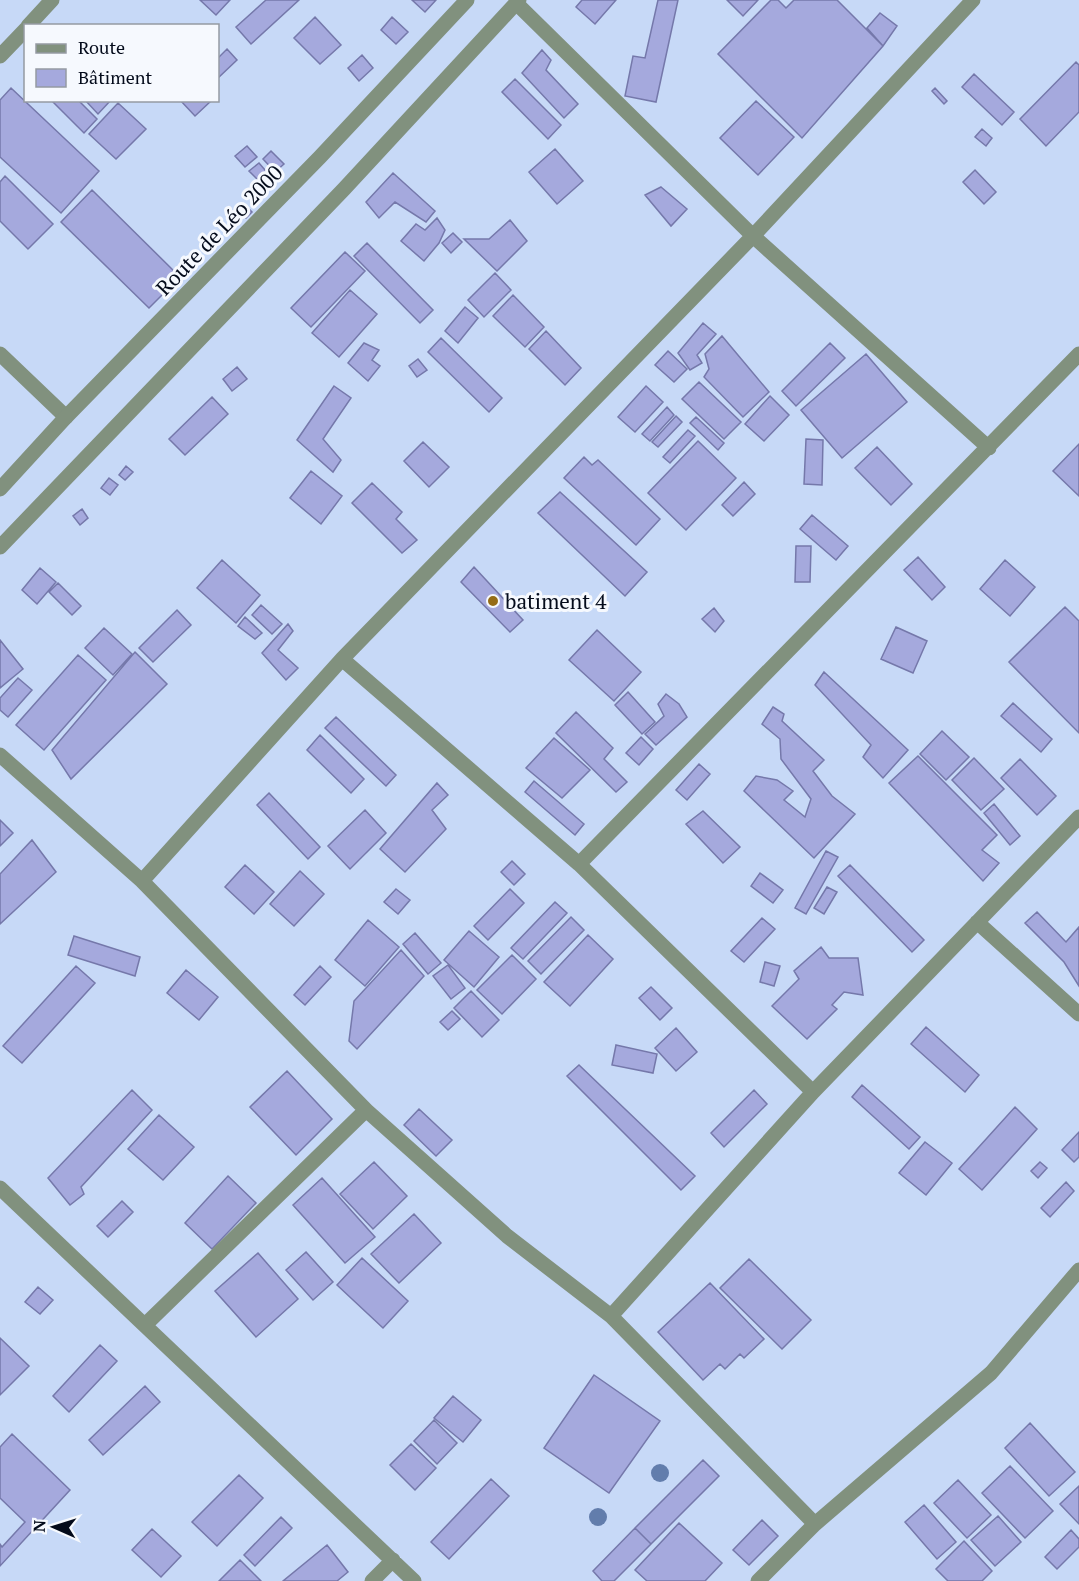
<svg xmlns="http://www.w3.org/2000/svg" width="1079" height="1581" font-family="'PT Serif',serif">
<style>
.building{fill:#a5a9dd;stroke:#7578aa;stroke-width:1.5}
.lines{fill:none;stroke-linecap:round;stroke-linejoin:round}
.minor{stroke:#81917e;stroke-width:15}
.tertiary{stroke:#81917e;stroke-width:15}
.tree{fill:#627dac}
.poi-dot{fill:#956c17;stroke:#f6f9fe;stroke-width:2}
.labels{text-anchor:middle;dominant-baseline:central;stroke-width:6;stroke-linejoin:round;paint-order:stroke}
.street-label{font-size:21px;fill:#040b1b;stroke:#f6f9fe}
.poi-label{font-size:21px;fill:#040b1b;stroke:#f6f9fe;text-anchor:start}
</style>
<rect width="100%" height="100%" fill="#c7d9f7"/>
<path class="building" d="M200 0H230L216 15Z
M266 0H299L251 44 236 27Z
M412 0H436L425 12Z
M582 0H616L595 24 576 7Z
M658 0H678L656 102 625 96 633 56 645 58Z
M727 0H758L743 16Z
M771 0H778L786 8 794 0H837L883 46 802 138 718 54Z
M880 13 897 26 883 46 867 28Z
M315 17 341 45 320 64 294 38Z
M392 17 408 32 396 44 381 30Z
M227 49 237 60 218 78V58Z
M542 50 551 60 546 70 578 104 564 118 522 73Z
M362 55 373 68 359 81 348 68Z
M1076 62 1079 65V112L1046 146 1020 119Z
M974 74 1014 112 1002 125 962 87Z
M515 79 561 125 548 139 502 92Z
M11 88 99 171 61 213 0 157V100Z
M935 88 947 101 944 104 932 91Z
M51 100H78L97 119 84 133Z
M85 100H111L98 114Z
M180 100H212L195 116Z
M756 101 794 137 758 175 720 138Z
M118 103 146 129 116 159 89 134Z
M982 129 992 138 986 146 975 137Z
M247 146 257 157 245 167 235 156Z
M555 149 583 181 557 204 529 172Z
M271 151 284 164 275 172 263 159Z
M259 163 271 177 263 185 249 171Z
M975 170 996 192 984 204 963 182Z
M393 173 435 211 426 222 395 202 379 218 366 202Z
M5 176 53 224 28 249 0 221V182Z
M661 187 687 209 671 226 645 195Z
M92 190 180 277 149 308 61 222Z
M246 206 252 212 246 218 239 213Z
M437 218 445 230 439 243 424 261 401 241 416 224 425 230Z
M510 220 527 241 497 271 464 239H489Z
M453 233 462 242 451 253 442 243Z
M367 243 433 310 420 323 354 256Z
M345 252 365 271 311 327 291 308Z
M495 273 511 290 484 317 468 300Z
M350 290 377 314 339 357 312 333Z
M513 295 544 327 525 347 493 316Z
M465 307 478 318 458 343 445 331Z
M703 323 716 334 697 355 702 363 690 370 678 353Z
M546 331 581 368 565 385 529 349Z
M722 336 769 392 743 417 704 377 709 369 705 354Z
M441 338 502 398 489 412 428 352Z
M364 343 379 350 372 360 380 366 368 381 348 363Z
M830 343 845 358 796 406 782 391Z
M668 351 687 369 674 382 655 365Z
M866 354 907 402 842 458 801 410Z
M418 359 427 370 417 377 409 366Z
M237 367 247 379 232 391 223 379Z
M699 382 741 422 724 439 682 399Z
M334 386 351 398 323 439 341 460 333 472 297 440Z
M646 386 663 402 635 432 618 417Z
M770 396 789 415 764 441 745 424Z
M212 397 228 414 185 455 169 439Z
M667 407 674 415 650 441 642 434Z
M676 416 682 422 658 447 652 442Z
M696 417 724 443 718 450 690 423Z
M688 430 695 436 670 463 663 457Z
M806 439 823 440 822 485 804 484Z
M698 441 736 478 686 530 648 493Z
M423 442 449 467 429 487 404 461Z
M1079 444V496L1053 471Z
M877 447 912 484 891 505 855 468Z
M584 457 592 465 598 460 660 519 636 545 564 478Z
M126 466 133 472 125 480 119 475Z
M311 471 342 496 321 524 290 498Z
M109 478 118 485 110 495 101 488Z
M744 482 755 494 733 516 722 505Z
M372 483 402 512 396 519 417 540 402 553 352 503Z
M560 492 647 572 625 596 538 513Z
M82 509 88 518 80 525 73 516Z
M812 515 848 546 836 560 800 529Z
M796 546H811L810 582H795Z
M918 557 945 587 932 600 904 570Z
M222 560 260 595 236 623 197 588Z
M1005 560 1035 587 1010 616 980 589Z
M474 567 523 620 510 632 461 582Z
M40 568 56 582 37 604 22 590Z
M58 583 81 606 72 615 49 592Z
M261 605 282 624 272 634 252 615Z
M1065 607 1079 621V733L1009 662Z
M714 608 724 621 715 632 702 619Z
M177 610 191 625 153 662 139 648Z
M245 617 262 633 255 639 238 626Z
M288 624 293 631 278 650 298 668 286 680 262 653Z
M896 627 927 641 913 673 881 659Z
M104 628 132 654 113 675 85 648Z
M597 630 641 672 614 701 569 660Z
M0 640 23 669 0 688Z
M135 652 167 684 71 779 52 750Z
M78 655 106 680 44 750 16 725Z
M824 672 908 750 883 778 863 757 871 745 815 685Z
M18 678 32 690 8 717 0 710V698Z
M628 692 655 722 642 734 615 705Z
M666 694 679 704 687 717 656 745 645 734 664 716 658 704Z
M1013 703 1052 739 1041 752 1001 716Z
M773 707 784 714 782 721 824 760 813 771 832 796 855 814 814 858 744 791 756 776 777 780 793 791 784 800 805 817 811 799 781 759 780 739 762 724Z
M576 712 613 748 604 759 627 782 616 792 556 733Z
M336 717 396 775 386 786 325 728Z
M942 731 969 757 946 780 920 754Z
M320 735 364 779 351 793 307 750Z
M641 737 653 749 639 765 626 753Z
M554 738 590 770 562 798 526 768Z
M918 756 997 835 982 850 999 863 983 881 889 783Z
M974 758 1004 789 981 810 952 780Z
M1020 759 1056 796 1037 815 1001 778Z
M699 764 710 774 687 800 676 790Z
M534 781 584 824 575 835 525 792Z
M437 783 448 795 432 810 446 829 405 872 380 849Z
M269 793 320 847 308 859 257 805Z
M994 804 1020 836 1010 845 984 813Z
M365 810 386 833 350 869 328 846Z
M703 811 740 847 723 863 686 824Z
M0 820 13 833 0 846Z
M32 840 56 872 0 924V874Z
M826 851 838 857 806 914 795 908Z
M512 861 525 874 514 885 501 872Z
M245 865 274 892 254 914 225 887Z
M850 865 924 940 912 952 838 876Z
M300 871 324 894 294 926 270 904Z
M760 873 783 890 773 903 751 886Z
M827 887 837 892 824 914 814 908Z
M396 889 410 900 398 914 384 902Z
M510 889 524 903 488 940 474 926Z
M555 902 567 913 523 959 511 948Z
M1037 912 1066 942 1079 927V986L1064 962 1025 923Z
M571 917 584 930 541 974 528 961Z
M762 918 775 929 744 962 731 951Z
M368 920 399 947 365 986 335 960Z
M469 931 499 957 474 987 444 960Z
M415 933 441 963 428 974 403 944Z
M588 935 613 959 570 1006 544 982Z
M74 936 140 957 135 976 68 955Z
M821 947 829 958H858L863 995 844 992 832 1005 837 1009 807 1039 772 1006 799 979 794 971Z
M401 950 424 976 357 1049 349 1041 354 1001Z
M512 955 536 979 502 1014 477 990Z
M765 962 780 966 774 986 760 982Z
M448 965 465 988 451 999 433 976Z
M76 966 95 983 22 1063 3 1046Z
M320 966 331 977 305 1005 294 995Z
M186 970 218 997 199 1020 167 993Z
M651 987 672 1008 660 1020 639 998Z
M471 991 499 1020 482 1037 454 1008Z
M452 1011 460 1019 448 1030 440 1022Z
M926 1027 979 1075 965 1092 911 1044Z
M676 1028 697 1052 676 1071 655 1048Z
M616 1045 657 1054 653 1073 612 1065Z
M579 1065 695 1176 681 1190 567 1076Z
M287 1071 332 1119 296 1155 250 1107Z
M862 1085 920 1137 909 1149 852 1097Z
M132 1090 152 1110 81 1187 84 1194 70 1205 48 1178Z
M754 1090 767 1104 724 1147 711 1133Z
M1015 1107 1037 1129 982 1190 959 1169Z
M419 1109 452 1140 436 1156 404 1125Z
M159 1115 194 1147 163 1180 128 1149Z
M1079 1132V1157L1074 1162 1062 1150Z
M925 1142 952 1163 926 1195 899 1173Z
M374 1162 407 1196 373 1229 340 1194Z
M1040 1162 1047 1168 1038 1178 1031 1171Z
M228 1176 256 1203 212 1249 185 1223Z
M322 1178 375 1237 345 1263 293 1205Z
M1066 1182 1074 1191 1050 1217 1041 1208Z
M122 1201 133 1212 108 1237 97 1226Z
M414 1214 441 1243 399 1283 371 1254Z
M306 1252 333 1282 313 1300 286 1270Z
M258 1253 298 1299 256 1337 215 1291Z
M362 1258 408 1301 383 1328 337 1285Z
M749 1259 811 1320 782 1349 720 1288Z
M710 1283 764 1339 744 1358 740 1354 725 1369 720 1364 703 1380 658 1332Z
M38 1287 53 1300 40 1314 25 1302Z
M0 1338 29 1366 0 1395Z
M100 1345 117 1361 69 1412 53 1396Z
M594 1375 660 1421 609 1493 544 1448Z
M145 1386 160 1402 103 1455 89 1440Z
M453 1396 481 1420 463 1442 434 1418Z
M434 1420 457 1443 437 1464 414 1441Z
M1030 1423 1075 1472 1049 1496 1005 1448Z
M12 1434 70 1490 0 1566V1544L2 1547 25 1522 0 1498V1447Z
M411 1444 436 1468 415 1490 390 1465Z
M703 1460 719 1476 651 1544 635 1528Z
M1010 1466 1053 1511 1025 1538 982 1493Z
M239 1475 263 1498 217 1546 192 1522Z
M491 1479 509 1496 449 1559 431 1542Z
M958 1480 991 1515 967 1538 934 1503Z
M1079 1486V1524L1060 1504Z
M924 1505 956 1542 937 1559 905 1522Z
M998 1516 1021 1542 995 1566 971 1540Z
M281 1517 292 1528 255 1566 244 1555Z
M762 1520 778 1536 749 1565 733 1550Z
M679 1523 722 1563 705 1581H647L635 1570Z
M635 1528 651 1544 614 1581H602L593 1571Z
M152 1529 181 1556 161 1577 132 1550Z
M1071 1530 1079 1539V1547L1057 1569 1045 1557Z
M964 1541 992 1571 982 1581H948L936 1569Z
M327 1545 348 1572 337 1581H283Z
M240 1560 261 1581H219Z"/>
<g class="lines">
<path class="minor" d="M516 3 753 236 989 448
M28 26 52 0
M0 56 26 29
M0 354 66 417
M342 659 579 864 813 1092
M0 755 142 881 366 1110 507 1236 611 1316 815 1524
M579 864 1079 354
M142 881 342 659 753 236 973 0
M977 922 1079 1014
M0 1188 414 1581
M611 1316 813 1092 1079 817
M145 1325 366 1110
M372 1581 393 1560
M758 1581 815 1524 991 1373 1079 1270"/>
<path class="tertiary" d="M0 489 66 417 320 157 467 0
M0 547 344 189 519 0"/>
</g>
<g class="tree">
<circle cx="660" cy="1473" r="9"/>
<circle cx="598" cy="1517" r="9"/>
</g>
<circle class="poi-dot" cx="493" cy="601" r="6"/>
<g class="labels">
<g class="street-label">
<text transform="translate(219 230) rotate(-46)">Route de Léo 2000</text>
</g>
<g class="poi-label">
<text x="505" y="601">batiment 4</text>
</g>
</g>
<rect x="24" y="24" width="195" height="78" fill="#f6f9fe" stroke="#959aa3" stroke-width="1.5"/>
<rect x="36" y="44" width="30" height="9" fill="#81917e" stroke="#959aa3" stroke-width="1.5"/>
<text x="78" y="54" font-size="18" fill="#040b1b">Route</text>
<rect x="36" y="69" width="30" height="18" fill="#a5a9dd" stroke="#959aa3" stroke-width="1.5"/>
<text x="78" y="84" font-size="18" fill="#040b1b">Bâtiment</text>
<g transform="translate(54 1527) rotate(273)" stroke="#f6f9fe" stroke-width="4.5" paint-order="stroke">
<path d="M0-4.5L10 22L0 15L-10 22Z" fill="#040b1b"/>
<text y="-9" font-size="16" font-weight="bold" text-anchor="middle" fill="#040b1b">N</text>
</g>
</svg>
